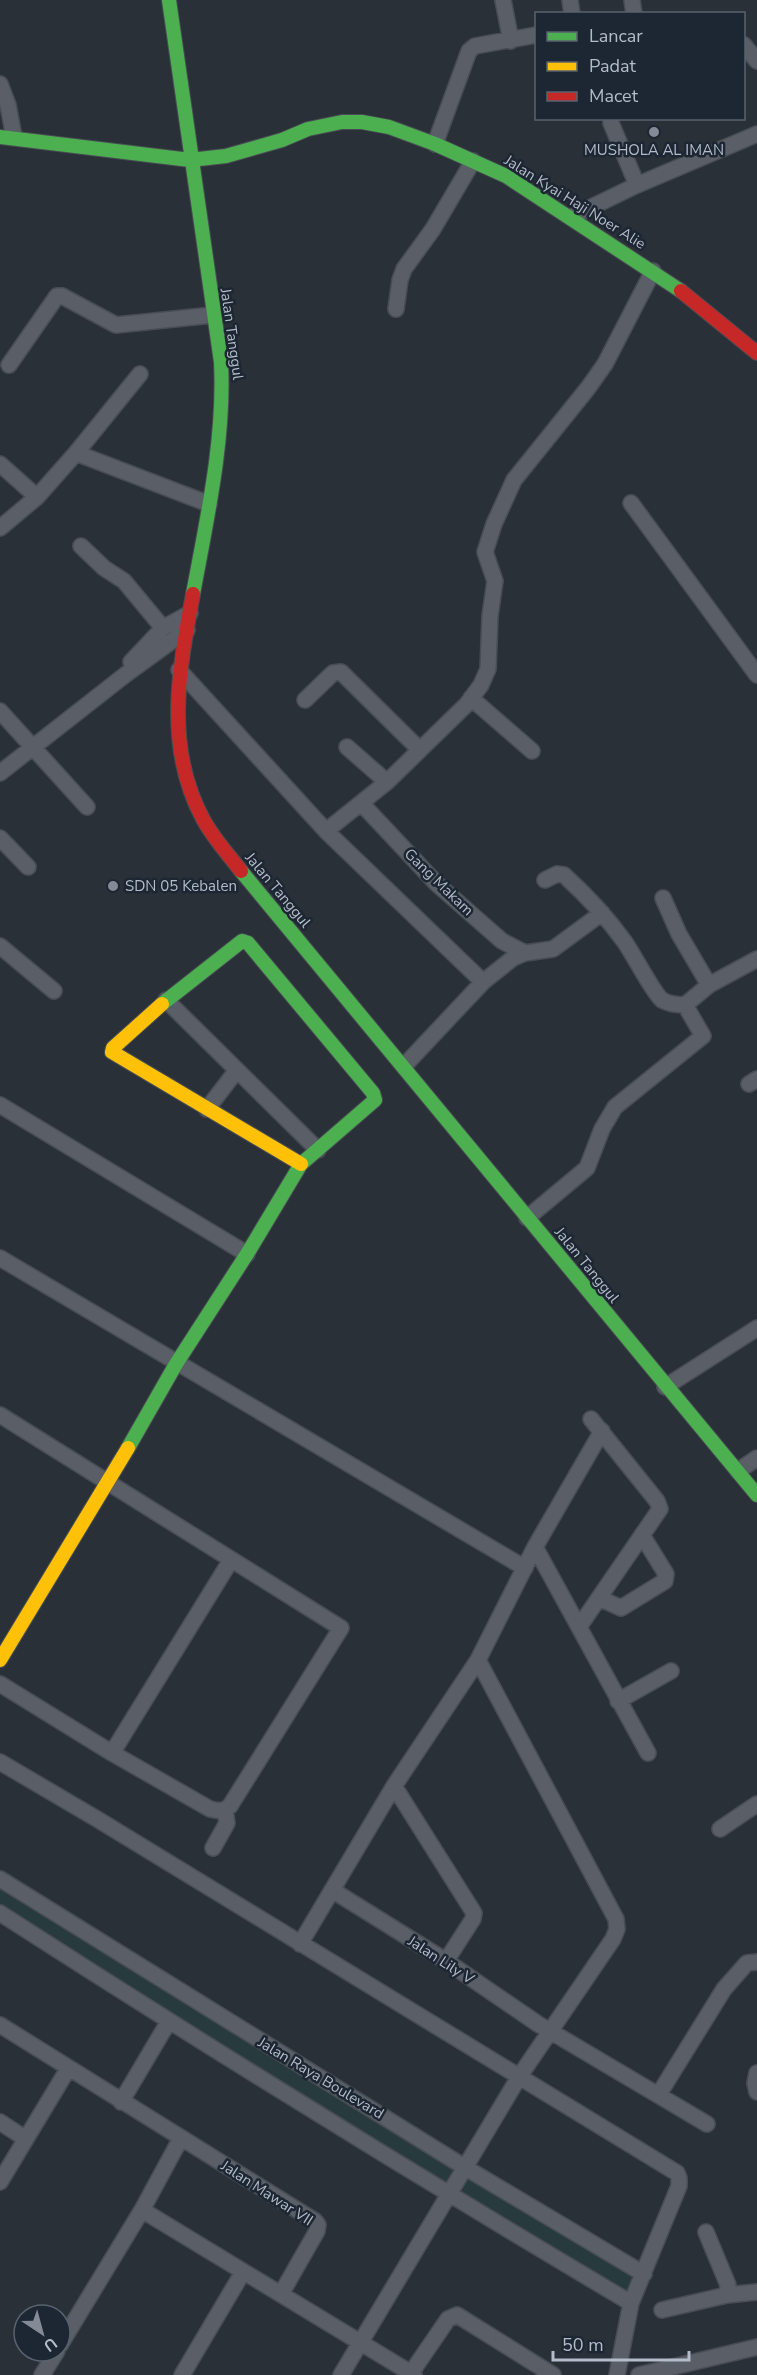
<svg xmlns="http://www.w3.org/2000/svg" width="757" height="2375" font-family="'Nunito Sans',sans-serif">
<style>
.green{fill:#273a3e}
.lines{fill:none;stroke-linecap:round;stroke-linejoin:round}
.street-casing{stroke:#484c53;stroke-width:18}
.fast-casing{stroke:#484c53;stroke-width:16}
.slow-casing{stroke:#484c53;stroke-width:16}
.jam-casing{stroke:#484c53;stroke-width:16}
.street{stroke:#5a5e66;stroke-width:15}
.fast{stroke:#4caf50;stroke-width:14}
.slow{stroke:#ffc107;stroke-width:14}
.jam{stroke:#c62828;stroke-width:14}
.poi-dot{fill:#848b96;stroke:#1d2633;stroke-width:2}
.labels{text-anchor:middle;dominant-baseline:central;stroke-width:5;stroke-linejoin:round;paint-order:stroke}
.poi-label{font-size:15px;fill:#b4bcc9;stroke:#1d2633}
.street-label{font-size:15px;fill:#b4bcc9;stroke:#1d2633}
</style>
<rect width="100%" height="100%" fill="#2a3038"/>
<path class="green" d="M0 1879 644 2274 631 2303 0 1913Z"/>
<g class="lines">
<g class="street-casing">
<path id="street" d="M503 0 511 41
M570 0 572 14
M632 0 634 14
M744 45 757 61
M0 84 8 105 14 137
M611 123 637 185
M435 144 469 51 475 46 536 35
M571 217 637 185 757 134
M396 309 400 280 404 269 433 229 473 161
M9 365 57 296H62L116 325 213 315
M76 453 140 374
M0 464 37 497
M631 503 757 675
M0 528 37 497 76 453 209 504
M81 546 104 568 124 581 163 628
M131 662 163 628 190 613
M179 670 326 831 483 982
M471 698 532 751
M305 700 333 673 341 672 420 750
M0 711 87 807
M347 747 387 782
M0 773 125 675 187 630
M361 803 437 884 502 941 525 953
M326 831 387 782 467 704 481 685 488 669 490 616 495 581 485 552 494 524 514 480 588 388 605 364 653 271
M0 838 28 867
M545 880 557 874 564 875C586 895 606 916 624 941 633 953 653 993 662 1000 669 1004 677 1005 685 1005L709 985 757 959
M663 898 679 934 709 985
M0 946 54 991
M166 1000 318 1150
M404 1066 483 982 513 958 525 953 553 949 602 913
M749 1084 757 1079
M0 1105 247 1254
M207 1109 237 1070
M527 1218 587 1168 602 1129 615 1107 703 1036 685 1005
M0 1258 525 1568
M665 1387 757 1328
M0 1415 341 1628 230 1806C223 1812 218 1811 210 1809L112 1753 0 1684
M738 1471 757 1458
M535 1547 648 1753
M599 1598 621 1608 665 1581 666 1574 642 1535
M579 1627 660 1509 657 1501 591 1419
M618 1701 671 1671
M112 1753 231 1560
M0 1762 97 1819 677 2173 679 2178V2186L631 2303 617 2375
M394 1786 474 1913 473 1919 446 1961
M720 1829 757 1804
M213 1848 227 1823 225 1810
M0 1879 466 2168 644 2274
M332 1890 446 1961 538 2024 707 2124
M0 1913C208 2047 418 2177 631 2303
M300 1944 394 1786 478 1660 535 1547 602 1431
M0 2025 315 2221 318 2225 317 2231 281 2294
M757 2073 755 2083 757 2092
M659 2094 724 1989 747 1963 757 1962
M121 2102 169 2021
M0 2122 26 2139
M0 2182 68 2069
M142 2210 414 2375
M706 2232 728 2285 727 2295
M662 2310 727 2295 757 2292
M60 2345 142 2210 181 2138
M411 2373 448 2319 457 2315 553 2375
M42 2375 57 2351
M182 2375 243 2272
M341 2375 519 2077 613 1939 617 1929 616 1919 478 1660
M639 2375 757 2347"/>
</g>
<g class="fast-casing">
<path id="fast" d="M169 0 221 362C225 439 207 518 193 594
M0 137 190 160 226 156 282 140 308 129 342 122H362L389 127 435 144 506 176 681 291
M241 871 757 1495
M128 1448 176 1364 247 1254 301 1164 375 1100 373 1093 248 943 242 941 162 1004"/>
</g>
<g class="slow-casing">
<path id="slow" d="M162 1004 113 1048 112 1052 301 1164
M0 1660 128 1448"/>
</g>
<g class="jam-casing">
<path id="jam" d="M681 291 757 353
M193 594C179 670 164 747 203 819 213 838 228 854 241 871"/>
</g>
<use href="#street" class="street"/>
<use href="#fast" class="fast"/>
<use href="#slow" class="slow"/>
<use href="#jam" class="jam"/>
</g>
<g class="poi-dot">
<circle cx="654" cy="132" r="6"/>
<circle cx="113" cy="886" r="6"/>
</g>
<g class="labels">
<g class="poi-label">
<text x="654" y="150">MUSHOLA AL IMAN</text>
<text x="125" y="886" text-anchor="start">SDN 05 Kebalen</text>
</g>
<g class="street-label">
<text transform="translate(575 202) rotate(32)">Jalan Kyai Haji Noer Alie</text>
<text transform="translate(232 334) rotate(82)">Jalan Tanggul</text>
<text transform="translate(439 882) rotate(44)">Gang Makam</text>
<text transform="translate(278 890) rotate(50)">Jalan Tanggul</text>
<text transform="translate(587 1265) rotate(51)">Jalan Tanggul</text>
<text transform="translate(441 1960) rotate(33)">Jalan Lily V</text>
<text transform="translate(321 2078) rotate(31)">Jalan Raya Boulevard</text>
<text transform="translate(267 2193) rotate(33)">Jalan Mawar VII</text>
</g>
</g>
<rect x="535" y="12" width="210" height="108" fill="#1d2633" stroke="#59626f" stroke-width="1.5"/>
<rect x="547" y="32" width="30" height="9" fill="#4caf50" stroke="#59626f" stroke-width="1.5"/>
<text x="589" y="42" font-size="18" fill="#b4bcc9">Lancar</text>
<rect x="547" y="62" width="30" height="9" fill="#ffc107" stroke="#59626f" stroke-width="1.5"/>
<text x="589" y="72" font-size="18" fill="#b4bcc9">Padat</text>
<rect x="547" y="92" width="30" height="9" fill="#c62828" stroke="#59626f" stroke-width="1.5"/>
<text x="589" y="102" font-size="18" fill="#b4bcc9">Macet</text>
<g transform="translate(42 2333) rotate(144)"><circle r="28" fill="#1d2633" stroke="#59626f" stroke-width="1.5"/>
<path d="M0-4.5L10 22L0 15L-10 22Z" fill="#848b96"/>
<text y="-9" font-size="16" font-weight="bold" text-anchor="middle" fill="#b4bcc9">U</text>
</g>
<path d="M553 2351v9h136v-9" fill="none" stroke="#b4bcc9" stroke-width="3"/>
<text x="562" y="2351" font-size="18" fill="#b4bcc9" stroke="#1d2633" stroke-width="4.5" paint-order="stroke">50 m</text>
</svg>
